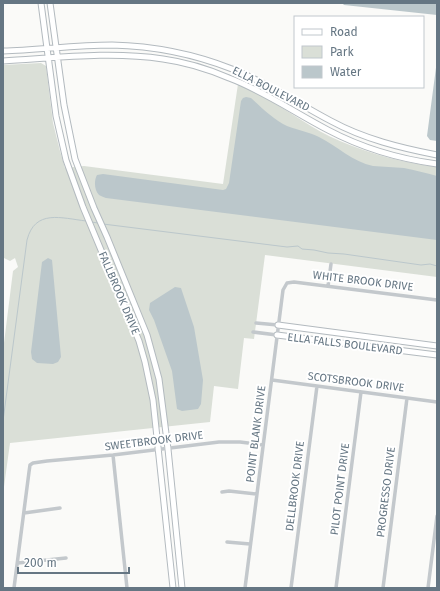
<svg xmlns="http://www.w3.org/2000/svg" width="440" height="591" font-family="'Fira Sans',sans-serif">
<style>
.green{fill:#dadfd7}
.water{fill:#bbc7cb}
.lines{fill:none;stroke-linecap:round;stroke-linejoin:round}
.stream{stroke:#bbc7cb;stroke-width:1}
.secondary-casing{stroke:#b3babf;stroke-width:7}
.street{stroke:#c3c8cc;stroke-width:3.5}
.secondary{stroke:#fff;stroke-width:5}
.labels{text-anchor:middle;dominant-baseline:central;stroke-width:4;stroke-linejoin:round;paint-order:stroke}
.street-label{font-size:11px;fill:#657683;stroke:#fff}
</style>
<rect width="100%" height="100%" fill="#fafaf8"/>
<path class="green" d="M41 63 46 66 53 123 60 151 65 168 84 166 223 184 238 84C247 89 256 93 265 98 290 111 313 130 340 141 371 154 404 163 437 167V277L265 255 254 339 244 338 238 389 214 386 210 422 10 443 3 494V351L13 271 18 267 15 258 10 261 4 258 3 257V65Z"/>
<path class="water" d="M342 3H437V15L344 5Z
M437 60V141L430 140 427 136Z
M246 97 251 98C262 108 274 120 287 126 298 130 309 132 319 137 337 146 353 162 373 166 383 167 394 167 404 168 415 170 426 173 437 176V240L106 198C103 197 101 196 99 195 94 190 94 180 97 175L103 174 223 190 226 189 229 183 241 101 243 98Z
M48 258 52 260 61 357 58 362 53 364 37 363 32 359 31 352 42 262Z
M175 287 181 288 194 327 203 380 201 404 198 409 182 411 177 409 172 371 154 320 149 310 150 303Z"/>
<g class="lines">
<path class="stream" d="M91 222 98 223
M103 224 287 247 298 246 302 249 314 250 328 253 344 254 421 265 430 264 437 266
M3 421 27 240C35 209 61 218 86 221"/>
<g class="secondary-casing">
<path id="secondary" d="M41 3 56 116 66 160 83 207 139 341 145 362 153 400 173 588
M50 3 64 105 75 159 94 208 107 237 147 335 159 379 168 449 182 588
M3 51C39 50 75 45 112 45 153 46 194 54 232 69 267 82 298 104 331 121 364 139 401 148 437 155
M3 61C56 58 110 51 163 59 185 62 208 69 229 78 264 91 295 113 328 130 362 148 400 159 437 164
M278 325 437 346
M277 335 437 355"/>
</g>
<path class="street" d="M328 286 331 264
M256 323 278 325
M253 332 277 335
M272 380 437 402
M113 455 127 588
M222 492 229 491 257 494
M24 513 60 508
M227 542 250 544
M18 563 66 558
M14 588 29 472 30 465 33 463 47 461 113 455 219 442H240L263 445
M245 588 283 290 287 283 294 282 437 300
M291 588 317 386
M336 588 361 392
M383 588 407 398
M428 588 437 516"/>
<use href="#secondary" class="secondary"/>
</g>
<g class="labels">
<g class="street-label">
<text transform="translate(271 89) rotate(27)">ELLA BOULEVARD</text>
<text transform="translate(363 281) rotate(7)">WHITE BROOK DRIVE</text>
<text transform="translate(119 293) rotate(67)">FALLBROOK DRIVE</text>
<text transform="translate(345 344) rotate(7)">ELLA FALLS BOULEVARD</text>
<text transform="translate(356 382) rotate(7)">SCOTSBROOK DRIVE</text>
<text transform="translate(256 434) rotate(-83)">POINT BLANK DRIVE</text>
<text transform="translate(154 441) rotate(-7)">SWEETBROOK DRIVE</text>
<text transform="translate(295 486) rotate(-83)">DELLBROOK DRIVE</text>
<text transform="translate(340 489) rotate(-83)">PILOT POINT DRIVE</text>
<text transform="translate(386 492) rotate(-83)">PROGRESSO DRIVE</text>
</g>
</g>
<rect width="440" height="591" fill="none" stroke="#657683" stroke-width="8"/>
<rect x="294" y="16" width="130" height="72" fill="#ffffff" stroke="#c1c8cd"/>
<rect x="302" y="29" width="20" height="6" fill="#ffffff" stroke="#c1c8cd"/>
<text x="330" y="36" font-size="12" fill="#657683">Road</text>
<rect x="302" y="46" width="20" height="12" fill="#dadfd7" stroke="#c1c8cd"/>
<text x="330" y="56" font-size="12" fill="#657683">Park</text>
<rect x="302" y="66" width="20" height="12" fill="#bbc7cb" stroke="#c1c8cd"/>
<text x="330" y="76" font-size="12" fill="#657683">Water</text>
<path d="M18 567v6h111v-6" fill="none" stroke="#657683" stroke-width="2"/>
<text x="24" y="567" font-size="12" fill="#657683" stroke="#ffffff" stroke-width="3" paint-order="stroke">200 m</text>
</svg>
